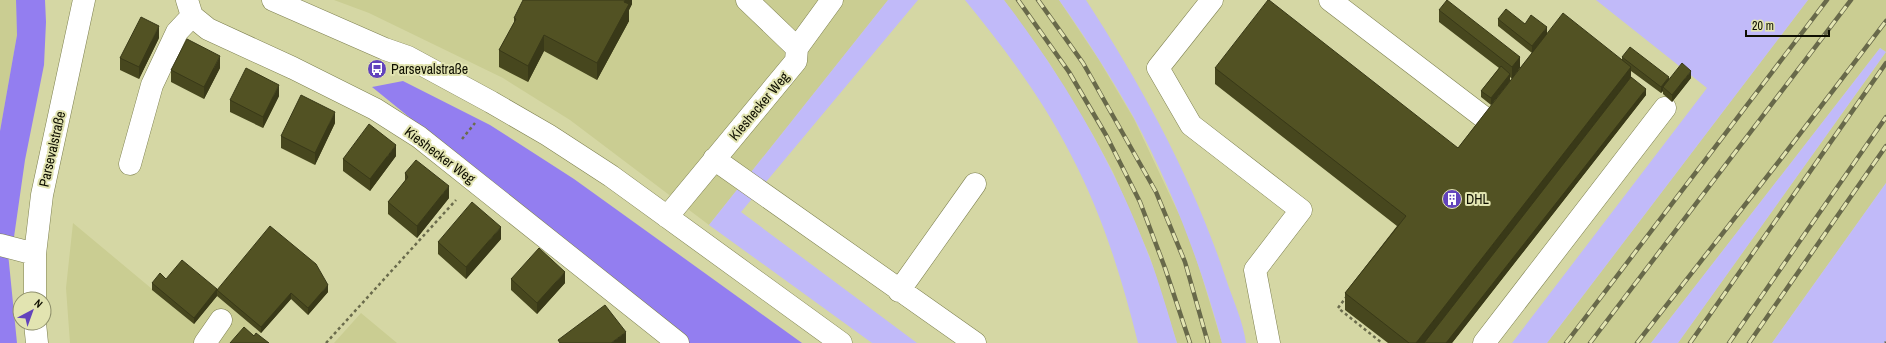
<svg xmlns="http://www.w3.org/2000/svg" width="1886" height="343" font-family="'Archivo Narrow',sans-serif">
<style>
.built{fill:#cacd92}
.green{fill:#c1baf9}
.forest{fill:#937ef0}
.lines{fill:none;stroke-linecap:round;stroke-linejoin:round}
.minor-casing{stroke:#7e8050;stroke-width:23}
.path{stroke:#6a6b4c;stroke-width:2.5;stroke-dasharray:3 3;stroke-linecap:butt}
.minor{stroke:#fff;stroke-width:22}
.rail-casing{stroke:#68694a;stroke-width:4.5}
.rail{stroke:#e2e4b1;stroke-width:3;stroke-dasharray:9;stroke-linecap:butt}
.wall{fill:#47471e}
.shaded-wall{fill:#393918}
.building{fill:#525223;stroke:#393918}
.labels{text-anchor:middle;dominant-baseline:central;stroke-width:4;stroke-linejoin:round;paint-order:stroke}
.poi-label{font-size:14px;fill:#0f0f01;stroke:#e2e4b1;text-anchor:start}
.street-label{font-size:14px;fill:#0f0f01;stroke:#e2e4b1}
</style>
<rect width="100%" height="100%" fill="#d5d7a4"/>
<path class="built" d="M0 0H16L17 35 0 131Z
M334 0H888L709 225 570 120 503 78 369 13Z
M1004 0H1059L1099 60 1134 119 1184 225 1199 267 1222 343H1177L1150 257 1113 172 1093 135 1050 64Z
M1808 0H1886V183L1772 343H1678L1886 52 1880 48 1651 343H1547Z
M73 223 194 324 217 296 261 333 253 343H70L66 288Z
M361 313 397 343H334Z"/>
<path class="green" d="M888 0H918L741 212 917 343H872L709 225Z
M965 0H1004C1064 78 1114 163 1149 256 1160 284 1168 314 1177 343H1138C1122 278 1102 214 1071 155 1043 99 1004 48 965 0Z
M1059 0H1086C1143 88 1193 179 1226 279 1233 300 1243 321 1246 343H1222C1201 265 1172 188 1134 118 1111 77 1086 38 1059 0Z
M1596 0H1808L1547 343H1512L1707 88Z
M1880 48 1886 52 1678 343H1651Z
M1886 183V343H1772Z"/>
<path class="forest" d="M16 0H45L46 22 44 65 25 160 13 244 0 241V131L17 35Z
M403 81 490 125 574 179 802 343H688L372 87Z
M0 253H8L17 343H0Z"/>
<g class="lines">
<g class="minor-casing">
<path id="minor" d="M187 0 192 16 208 29 293 68 375 109 419 137 678 343
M273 0 385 49 408 57 491 102 548 135 611 176 841 343
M1212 0 1158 68 1191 125 1301 210 1255 270 1269 343
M1330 0 1482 116
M797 48 832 0
M714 159 975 343
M130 164 152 85 177 32 192 16
M667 217 796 61 797 48 747 0
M0 245 35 254
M899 291 975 184
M35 299V254L42 195 84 0
M35 323 37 343
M205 343 221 320
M1484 343 1665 108"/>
</g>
<path class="path" d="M462 139 475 123
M1347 296 1338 308 1382 343
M326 343 456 200
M1885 343 1886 342"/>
<use href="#minor" class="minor"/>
<g class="rail-casing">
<path id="rail" d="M1018 0 1069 72 1106 135 1140 202 1165 268 1190 343
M1038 0 1083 63 1156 192 1185 262 1208 343
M1566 343 1827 0
M1590 343 1851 0
M1637 343 1780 160 1886 21
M1690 343 1886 63
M1729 343 1886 117
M1749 343 1886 146"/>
</g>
<use href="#rail" class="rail"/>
</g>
<path class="wall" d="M632 0V4L629 10V21L597 80 544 51 528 82 499 67V50L514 23V18Z
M1439 10 1520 57 1512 79 1510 77V81L1491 105 1481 97V91L1499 68 1439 22Z
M1498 19 1525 24 1547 34 1622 60V57L1669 80 1691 78 1672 102 1663 94V91L1661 93 1631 71V77L1646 95 1452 343H1388L1345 310V293L1397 226 1215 84V68L1458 148 1532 53 1498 26Z
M159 38 139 79 120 70V58Z
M220 68 204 99 171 82V70Z
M279 96 263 128 230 112V100Z
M335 123 315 165 281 148V136Z
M396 156 370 191 343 171V159Z
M405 173 449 198 417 238 388 214V202L405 181Z
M501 239 466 279 438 254V242Z
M166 279 217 289 328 292 308 315 291 299 261 333 217 296 194 324 152 290V283Z
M511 279 565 283 537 314 511 290Z"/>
<path class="shaded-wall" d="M625 0H632V4L629 10V21L597 80V63Z
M159 26V38L139 79V67Z
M1547 27V34L1532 53V46Z
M544 35V51L528 82V66Z
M220 56V68L204 99V87Z
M1520 57V68L1512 79V67Z
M1631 67V84L1429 343H1416Z
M1691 71V78L1672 102V95Z
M1510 74V81L1491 105V98Z
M1669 77V84L1663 87V91L1661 93V87Z
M279 85V96L263 128V117Z
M1646 89V95L1452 343H1446Z
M335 112V123L315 165V153Z
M396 145V156L370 191V179Z
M449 186V198L417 238V226Z
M501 227V239L466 279V267Z
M565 272V283L537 314V303Z
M328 285V292L308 315V308Z
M217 289V296L194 324V318Z
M291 293V299L261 333V327Z
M626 332V343H611Z"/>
<path class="building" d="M523 0H625L624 2 629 4 597 63 544 35 528 66 499 50 516 19 514 18Z
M1268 0H1269L1458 148 1563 13 1631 67 1416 343H1409L1345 293 1406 216 1215 68Z
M1447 0 1520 57 1512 67 1439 10Z
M1506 9 1525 24 1531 15 1547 27 1532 46 1498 19Z
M141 17 159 26 139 67 120 58Z
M187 39 220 56 204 87 171 70Z
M1630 47 1669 77 1661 87 1622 57Z
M1682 63 1691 71 1672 95 1663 87Z
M1501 66 1510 74 1491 98 1481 91Z
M246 68 279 85 263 117 230 100Z
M1631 77 1646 89 1446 343H1424Z
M301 95 335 112 315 153 281 136Z
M369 124 396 145 370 179 343 159Z
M416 160 449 186 417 226 388 202 408 177 405 173Z
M472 202 501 227 466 267 438 242Z
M270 226 316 264 328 285 308 308 291 293 261 327 217 290Z
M539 248 565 272 537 303 511 279Z
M182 260 217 289 194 318 152 283 160 273 166 279Z
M605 305 626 332 611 343H560L558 340Z
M244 327 254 336 256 333 269 343H230Z"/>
<defs>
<g id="bus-disc" transform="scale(1)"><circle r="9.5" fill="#6243bc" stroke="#e2e4b1"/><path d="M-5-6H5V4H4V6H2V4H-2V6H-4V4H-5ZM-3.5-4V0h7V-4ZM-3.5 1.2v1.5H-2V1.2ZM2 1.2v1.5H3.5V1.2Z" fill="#fff"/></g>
<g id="building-disc" transform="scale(1)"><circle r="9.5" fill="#6243bc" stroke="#e2e4b1"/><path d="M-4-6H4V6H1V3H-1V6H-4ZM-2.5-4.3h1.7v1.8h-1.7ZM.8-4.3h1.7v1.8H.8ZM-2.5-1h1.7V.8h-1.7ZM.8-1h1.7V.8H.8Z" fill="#fff"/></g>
</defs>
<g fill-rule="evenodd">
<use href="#bus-disc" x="377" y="69"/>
<use href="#building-disc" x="1452" y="199"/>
</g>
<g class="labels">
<g class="poi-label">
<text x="391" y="69">Parsevalstraße</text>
<text x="1466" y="199">DHL</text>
</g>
<g class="street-label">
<text transform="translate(759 106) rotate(-50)">Kieshecker Weg</text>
<text transform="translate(52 149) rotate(-77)">Parsevalstraße</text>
<text transform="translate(440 155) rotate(37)">Kieshecker Weg</text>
</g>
</g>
<g transform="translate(32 311) rotate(41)"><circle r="19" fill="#e2e4b1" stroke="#8e8f6b"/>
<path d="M0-3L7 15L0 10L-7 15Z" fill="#6243bc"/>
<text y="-6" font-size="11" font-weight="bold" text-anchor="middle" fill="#0f0f01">N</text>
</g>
<path d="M1746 30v6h83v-6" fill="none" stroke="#0f0f01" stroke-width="2"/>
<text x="1752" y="30" font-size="12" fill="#0f0f01" stroke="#e2e4b1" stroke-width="3" paint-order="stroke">20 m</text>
</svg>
